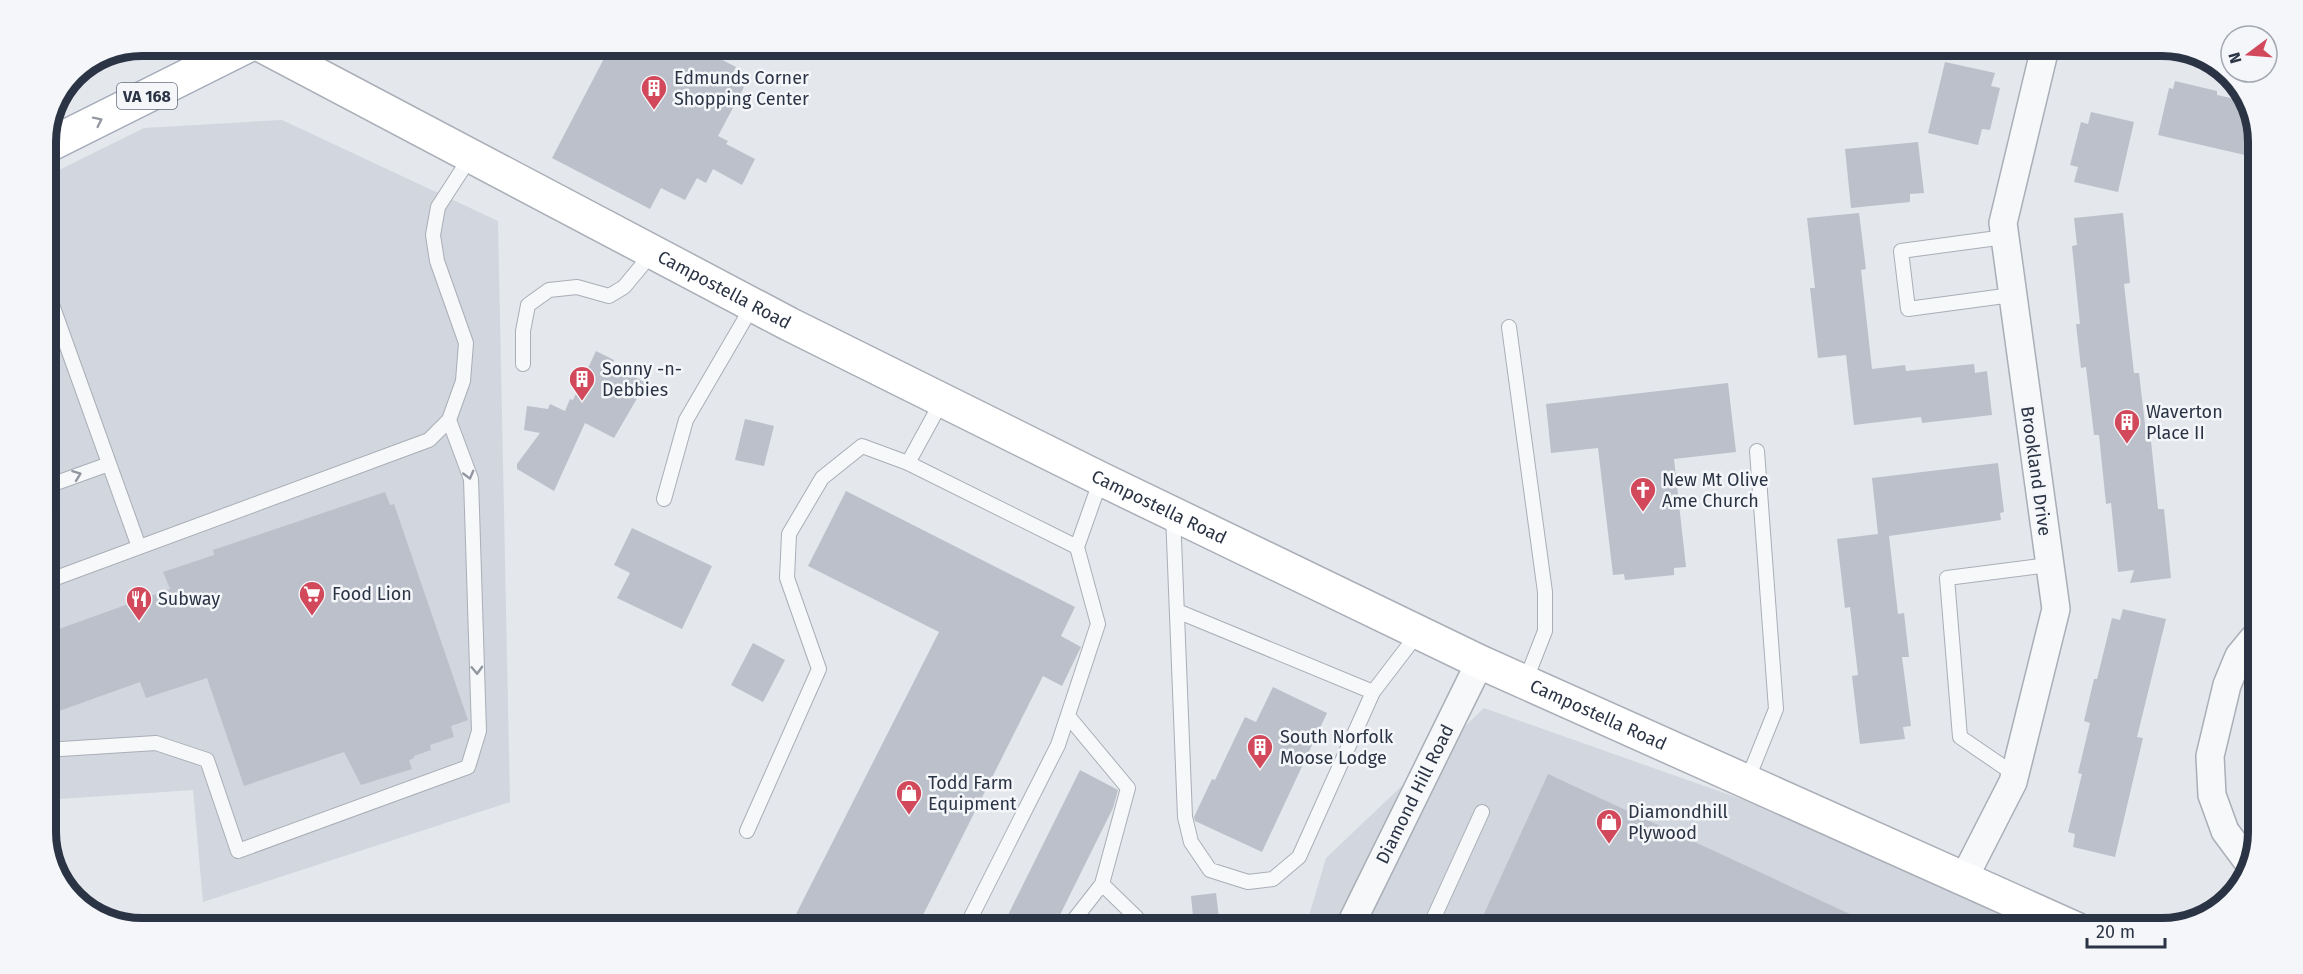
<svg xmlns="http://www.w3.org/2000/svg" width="2303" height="974" font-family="'Fira Sans',sans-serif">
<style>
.built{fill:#d2d6de}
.building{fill:#bbc0ca}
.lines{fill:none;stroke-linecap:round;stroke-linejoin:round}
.lane-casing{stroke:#a9aeb7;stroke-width:16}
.street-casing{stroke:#a9aeb7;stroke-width:30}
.secondary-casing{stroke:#a9aeb7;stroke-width:36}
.primary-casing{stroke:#a3abb8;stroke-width:36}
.lane{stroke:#f7f8fa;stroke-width:14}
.street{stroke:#f7f8fa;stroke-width:27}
.secondary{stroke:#fff;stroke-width:33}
.primary{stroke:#fff;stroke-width:33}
.oneway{stroke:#959aa2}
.oneway2{stroke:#9196a0}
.labels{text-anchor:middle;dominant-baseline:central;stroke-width:5;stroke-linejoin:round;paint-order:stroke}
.shield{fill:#f4f6f9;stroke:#676e7b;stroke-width:1.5}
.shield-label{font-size:16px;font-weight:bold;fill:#2b3445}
.poi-label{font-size:18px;fill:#2b3445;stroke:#f4f6f9;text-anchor:start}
.street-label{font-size:18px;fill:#2b3445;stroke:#f4f6f9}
.rim{fill:none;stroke:#2b3445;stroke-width:8}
</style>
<rect width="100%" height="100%" fill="#e4e7ec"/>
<path class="built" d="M282 120 498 221 510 802 203 902 193 790 45 800V177L144 128Z
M1484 708 1964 878 2078 929 1306 926 1326 858Z"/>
<path class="building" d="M610 47H697L736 67 730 79 744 87 718 136 728 141 726 144 755 159 742 185 713 169 706 183 697 178 685 200 661 188 650 209 552 158Z
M1945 62 1995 73 1991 86 2000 88 1990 130 1982 129 1978 145 1928 133Z
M2175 81 2217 91V95L2245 101 2258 136V158L2158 135 2169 88 2173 89Z
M2091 112 2134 122 2118 192 2074 182 2078 167 2070 165 2081 122 2088 124Z
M1918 142 1924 193 1910 194V202L1851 208 1845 149Z
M1859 213 1866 269 1861 270 1872 369 1905 365 1906 371 1974 364 1975 373 1987 371 1992 415 1922 423 1921 417 1854 425 1846 355 1818 358 1810 288H1815L1807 218Z
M2123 213 2130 283 2124 284 2134 373H2139L2147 442 2151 441 2158 509H2164L2171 578 2130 583 2134 570 2118 572 2111 503 2106 504 2099 435H2094L2086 367 2081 368 2076 324H2080L2072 246 2077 245 2074 218Z
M596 351 614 360 612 364 646 383 614 438 585 423 554 491 517 469V464L540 433 524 430 527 406 548 409 550 404 565 411 570 399 573 400Z
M1728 383 1736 452 1674 459 1686 567 1674 568V575L1625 580 1624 574 1613 575 1598 448 1551 453 1546 404Z
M745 419 774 426 764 466 735 460Z
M1998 463 2004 512 2000 513 2001 520 1889 536 1898 614 1904 613 1909 657H1902L1911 726 1903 727 1905 739 1860 744 1852 676 1858 675 1850 607 1845 608 1837 539 1878 534 1872 478Z
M846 491 1075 607 1061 636 1081 647 1079 651 1062 686 1043 676 918 925 791 924 939 632 808 566Z
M385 492 390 505 394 504 468 720 451 726 454 737 430 745 431 750 414 756V758L409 760 412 769 361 785 344 752 244 786 207 678 146 698 140 682 45 716V634L170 589 163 572 214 555 213 550Z
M632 528 712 566 682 629 617 598 630 573 614 565Z
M2123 609 2166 619 2137 737 2143 738 2115 857 2073 847 2075 834 2068 832 2082 774 2078 773 2090 723 2084 721 2094 679H2097L2112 618 2120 620Z
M753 643 785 660 763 702 731 685Z
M1273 687 1327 713 1262 852 1195 821 1194 817 1212 779 1215 780 1245 717 1256 722Z
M1080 770 1118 790 1113 808 1055 925H1003Z
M1548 774 1880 928 1478 927Z
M1216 893 1220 926H1194L1191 896Z"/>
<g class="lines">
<g class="lane-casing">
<path id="lane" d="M2005 237 1901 251 1908 309 2012 295
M45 285 139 547
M1509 327 1545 592V631L1525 682
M523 364V331L528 305 549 290 577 287 609 296 624 287 653 252
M908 463 1077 547
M45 487 109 464
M664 499 686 420 753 305
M1173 514 1185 817 1191 842 1210 870 1248 882 1273 879 1299 857 1373 692 1419 632
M45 582 429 440 449 420 463 381 466 343 437 261 433 235 438 207 471 156
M1177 611 1373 692
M1068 716 1128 788 1102 884 1070 925
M45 750 156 743 207 760 238 851 468 767 479 731 471 479 449 420
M2014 774 1960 737 1947 578 2049 565
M1747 781 1776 709 1757 451
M747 831 819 669 787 578 789 534 822 478 862 446 908 463 943 399
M1102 884 1137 918 1138 925
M967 925 1058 745 1098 624 1077 547 1101 479
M1430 926 1482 812"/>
</g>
<g class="street-casing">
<g id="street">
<path d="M2251 866 2225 831 2212 795 2210 756 2227 685 2239 656 2253 639"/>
<path d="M1964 878 2013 782 2056 609 2003 223 2044 52"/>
<path id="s1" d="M1350 926 1480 662"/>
</g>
</g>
<g class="secondary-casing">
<g id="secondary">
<path id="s2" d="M261 45 789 324 1101 479 1480 662 2076 929"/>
</g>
</g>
<g class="primary-casing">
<path id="primary" d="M45 147 249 45"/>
</g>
<use href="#lane" class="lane"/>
<use href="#street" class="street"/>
<use href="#secondary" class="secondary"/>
<use href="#primary" class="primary"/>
</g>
<defs><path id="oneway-chevron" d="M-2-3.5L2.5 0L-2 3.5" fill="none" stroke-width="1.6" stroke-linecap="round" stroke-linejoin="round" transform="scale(1.5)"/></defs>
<use class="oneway" href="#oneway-chevron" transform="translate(98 121) rotate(-26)"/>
<g class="oneway2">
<use href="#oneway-chevron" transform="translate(77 475) rotate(-20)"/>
<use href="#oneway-chevron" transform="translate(469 475) rotate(75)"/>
<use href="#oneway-chevron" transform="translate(477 670) rotate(88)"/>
</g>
<defs>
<g id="building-pin" transform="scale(1.35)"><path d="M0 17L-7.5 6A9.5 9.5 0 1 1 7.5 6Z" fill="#d1495b" stroke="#f4f6f9"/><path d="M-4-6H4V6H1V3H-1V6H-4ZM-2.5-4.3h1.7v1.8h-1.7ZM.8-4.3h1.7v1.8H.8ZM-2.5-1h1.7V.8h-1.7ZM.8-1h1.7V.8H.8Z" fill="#fff"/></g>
<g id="church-pin" transform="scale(1.35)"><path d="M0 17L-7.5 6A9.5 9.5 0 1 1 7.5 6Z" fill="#d1495b" stroke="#f4f6f9"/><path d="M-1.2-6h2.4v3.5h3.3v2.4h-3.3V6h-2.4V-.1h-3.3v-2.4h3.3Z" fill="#fff"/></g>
<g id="supermarket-pin" transform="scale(1.35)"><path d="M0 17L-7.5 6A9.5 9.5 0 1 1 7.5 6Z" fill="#d1495b" stroke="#f4f6f9"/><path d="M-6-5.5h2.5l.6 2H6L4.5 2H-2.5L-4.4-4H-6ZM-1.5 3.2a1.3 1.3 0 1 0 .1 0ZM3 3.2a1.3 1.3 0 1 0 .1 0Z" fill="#fff"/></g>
<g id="restaurant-pin" transform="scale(1.35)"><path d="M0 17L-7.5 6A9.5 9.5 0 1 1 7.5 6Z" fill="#d1495b" stroke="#f4f6f9"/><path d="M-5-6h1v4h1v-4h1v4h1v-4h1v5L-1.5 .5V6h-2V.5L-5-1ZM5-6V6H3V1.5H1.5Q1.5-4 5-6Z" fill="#fff"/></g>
<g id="shop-pin" transform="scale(1.35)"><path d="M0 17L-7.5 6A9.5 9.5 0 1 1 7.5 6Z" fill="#d1495b" stroke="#f4f6f9"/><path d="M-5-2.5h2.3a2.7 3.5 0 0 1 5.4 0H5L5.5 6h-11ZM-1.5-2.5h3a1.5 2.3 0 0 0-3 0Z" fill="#fff"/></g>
</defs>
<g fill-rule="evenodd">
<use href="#building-pin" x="654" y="88"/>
<use href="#building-pin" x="582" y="379"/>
<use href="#building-pin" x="2127" y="422"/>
<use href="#church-pin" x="1643" y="490"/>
<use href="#supermarket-pin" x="312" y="594"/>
<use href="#restaurant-pin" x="139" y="599"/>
<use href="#building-pin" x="1260" y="747"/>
<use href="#shop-pin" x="909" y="793"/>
<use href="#shop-pin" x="1609" y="822"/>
</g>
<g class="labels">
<rect class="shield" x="117" y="83" width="60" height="26" rx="4.5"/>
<g class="shield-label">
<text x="147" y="96">VA 168</text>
</g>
<g class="poi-label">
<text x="674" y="78">Edmunds Corner<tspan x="674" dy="21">Shopping Center</tspan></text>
<text x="602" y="369">Sonny -n-<tspan x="602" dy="21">Debbies</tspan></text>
<text x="2146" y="412">Waverton<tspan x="2146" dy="21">Place II</tspan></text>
<text x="1662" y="480">New Mt Olive<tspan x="1662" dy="21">Ame Church</tspan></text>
<text x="332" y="594">Food Lion</text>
<text x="158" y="599">Subway</text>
<text x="1280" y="737">South Norfolk<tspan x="1280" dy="21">Moose Lodge</tspan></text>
<text x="928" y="783">Todd Farm<tspan x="928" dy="21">Equipment</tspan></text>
<text x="1628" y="812">Diamondhill<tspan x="1628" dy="21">Plywood</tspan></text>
</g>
<g class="street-label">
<text stroke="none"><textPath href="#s2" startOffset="524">Campostella Road</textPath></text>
<text transform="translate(2036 471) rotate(82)">Brookland Drive</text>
<text stroke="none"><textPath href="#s2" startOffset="1010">Campostella Road</textPath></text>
<text stroke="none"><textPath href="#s2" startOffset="1496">Campostella Road</textPath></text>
<text stroke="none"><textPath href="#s1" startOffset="147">Diamond Hill Road</textPath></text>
</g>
</g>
<path d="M0 0H2303V974H0ZM142 56H2162A86 86 0 0 1 2248 142V832A86 86 0 0 1 2162 918H142A86 86 0 0 1 56 832V142A86 86 0 0 1 142 56Z" fill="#f4f6f9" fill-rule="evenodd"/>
<path class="rim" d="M142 56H2162A86 86 0 0 1 2248 142V832A86 86 0 0 1 2162 918H142A86 86 0 0 1 56 832V142A86 86 0 0 1 142 56Z"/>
<g transform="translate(2249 54) rotate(254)"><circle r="28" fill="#f4f6f9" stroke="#a4a8b1" stroke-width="1.5"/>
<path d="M0-4.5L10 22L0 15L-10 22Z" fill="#d1495b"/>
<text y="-9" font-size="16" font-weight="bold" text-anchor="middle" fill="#2b3445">N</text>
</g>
<path d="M2087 938v9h78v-9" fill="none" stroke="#2b3445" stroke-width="3"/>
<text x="2096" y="938" font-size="18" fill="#2b3445" stroke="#f4f6f9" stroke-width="4.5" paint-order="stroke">20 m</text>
</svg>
